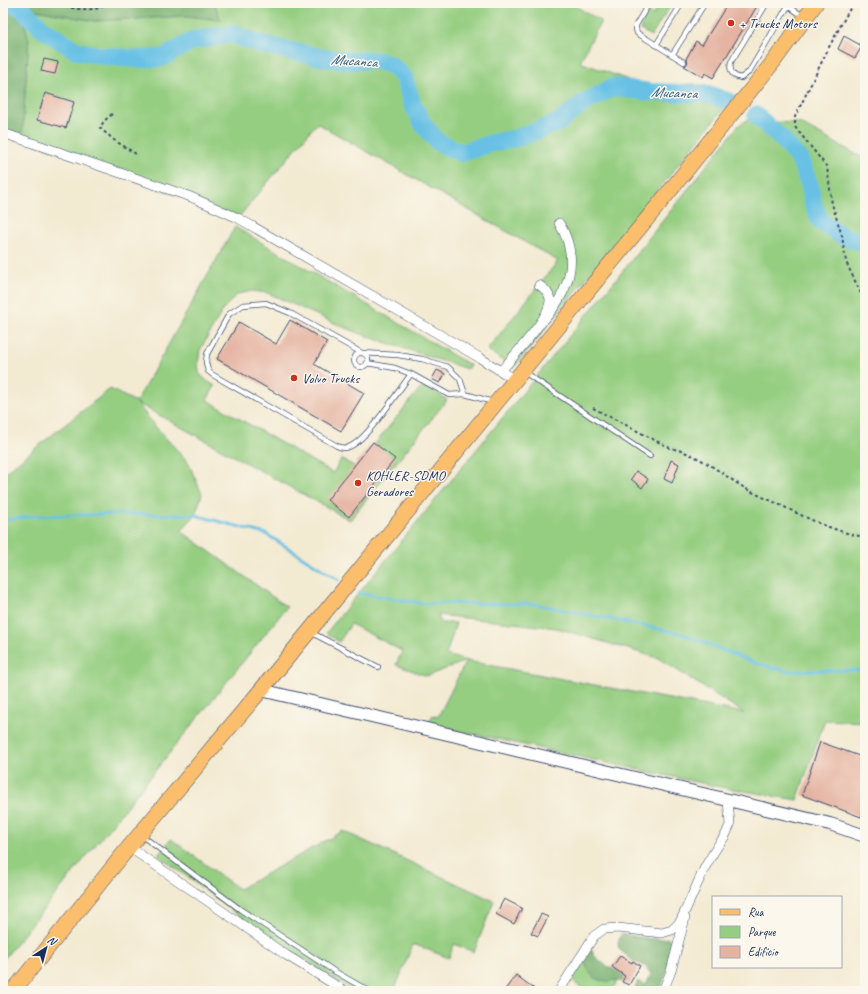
<svg xmlns="http://www.w3.org/2000/svg" width="868" height="994" font-family="Caveat,sans-serif">
<style>
.green{fill:#95ce81;stroke:#587e70;fill-rule:evenodd}
.forest{fill:#78b16f;stroke:#4a7066}
.lines{fill:none;stroke-linecap:round;stroke-linejoin:round}
.stream{stroke:#67c1e5;stroke-width:3}
.river{stroke:#67c1e5;stroke-width:18}
.building{fill:#e5b3a1}
.service-casing{stroke:#3b4b6f;stroke-width:6}
.minor-casing{stroke:#3b4b6f;stroke-width:10}
.tertiary-casing{stroke:#3b4b6f;stroke-width:14}
.primary-casing{stroke:#3b4b6f;stroke-width:16}
.path{stroke:#3b4b6f;stroke-width:2;stroke-dasharray:3 3;stroke-linecap:butt}
.service{stroke:#fff;stroke-width:4.5}
.minor{stroke:#fff;stroke-width:9}
.tertiary{stroke:#fff;stroke-width:12}
.primary{stroke:#fabe6d;stroke-width:15}
.poi-dot{fill:#c8321e;stroke:#fbf7ec;stroke-width:1.5}
.labels{text-anchor:middle;dominant-baseline:central;stroke-width:3;stroke-linejoin:round;paint-order:stroke}
.poi-label{font-size:14px;fill:#1b2f5e;stroke:#fbf7ec;text-anchor:start}
.water-label{font-size:15px;font-style:italic;fill:#325b86;stroke:#fbf7ec}
</style>
<rect width="100%" height="100%" fill="#fbf7ec"/>
<filter id="ink" filterUnits="userSpaceOnUse"><feTurbulence type="fractalNoise" baseFrequency=".025" numOctaves="2"/><feDisplacementMap in="SourceGraphic" scale="8" xChannelSelector="R" yChannelSelector="G"/><feConvolveMatrix kernelMatrix="1 2 1 2 8 2 1 2 1" color-interpolation-filters="sRGB"/></filter>
<filter id="wash" filterUnits="userSpaceOnUse"><feTurbulence type="fractalNoise" baseFrequency=".012" numOctaves="4" result="noise"/><feDisplacementMap in="SourceGraphic" scale="16" xChannelSelector="R" yChannelSelector="G"/><feGaussianBlur stdDeviation="0.9" result="paint"/><feColorMatrix in="noise" values="0 0 0 0 0 0 0 0 0 0 0 0 0 0 0 0 0 1.4 0 .05"/><feComposite in="paint" operator="in"/></filter>
<g filter="url(#wash)">
<rect width="100%" height="100%" fill="#f3ead2"/>
<path class="green" d="M214 3H570L601 21 580 62 655 90 678 85 693 84 715 88 734 96 514 368 487 350 558 261 317 123 238 218 22 139 20 7 95 21 187 16 220 20Z
M660 3H672L651 36 641 30V25L648 12 653 15Z
M756 115 774 122 799 123 865 159V722L825 720 797 800 715 786 427 724 433 715 438 717 466 661 427 676 396 665 402 651 351 624 339 642 326 633 618 277 739 125ZM438 615 557 628 658 658 744 713 467 661 446 655 456 623H441Z
M235 227 470 365 467 369 372 338 341 326 268 293 252 291 238 294 224 308 200 350 198 364 199 373 207 381 215 386 207 400 333 473 341 459 354 466 349 516 395 460 375 444 418 391 425 387 432 390 447 400 350 520 137 403 153 424 188 462 202 494 195 515 181 531 287 607 3 960V474L110 389 136 402Z
M343 831 494 901 474 952 454 944 449 958 413 944 394 991H353L249 923 158 855 171 839 239 889Z
M583 959C593 980 594 982 618 980L612 991C596 991 581 993 571 978Z"/>
<path class="forest" d="M3 3H214L221 20 187 16 95 21 20 7 29 40 22 139 3 133Z
M621 934 651 939H662L667 938 672 940 675 944 673 953 660 991H641L635 988 638 981 646 985 651 974 645 966 633 961 619 949 618 944Z
M591 946C592 962 614 969 625 975L622 982C618 980 615 980 610 981 592 981 590 973 583 959Z"/>
<g class="lines">
<path class="stream" d="M3 520 36 516 123 514 195 515 266 534 339 580
M359 593 419 603 535 604 683 634 755 663 786 671 865 670"/>
<path class="river" d="M11 3 20 7 44 30 77 51 105 56 137 59 162 58 194 40 233 34 259 44 324 58 353 61 374 60 391 65 404 77 412 103 423 124 438 142 462 153 492 143 517 138 558 123 582 104 613 87 650 92 707 94 730 102
M756 115 784 141 800 160 810 186 813 204 821 222 842 236 865 243"/>
</g>
<g id="blocks">
<path class="building" d="M728 3H759L713 78 705 73 703 77 684 66 686 65 688 62 686 59 696 41 702 45Z
M844 36 862 46 855 58 838 49Z
M44 59 58 62 55 74 41 71Z
M45 93 74 102 66 128 37 120Z
M290 320 327 342 314 364 364 393 341 431 217 359 239 322 276 344Z
M437 370 445 374 440 383 432 379Z
M373 442 395 459 349 517 327 500Z
M671 460 679 464 672 483 664 479Z
M636 471 648 479 642 488 631 479Z
M820 742 865 758V806L861 817 802 795Z
M504 899 522 908 514 924 496 914Z
M541 914 548 917 538 936 531 933Z
M620 956 632 963 633 961 640 966 629 985 622 982 625 976 612 967Z
M516 975 537 991H504Z"/>
</g>
</g>
<g filter="url(#ink)">
<use href="#blocks" fill-opacity="0" stroke="#3b4b6f" stroke-width="1"/>
<g class="lines">
<g class="service-casing">
<path id="service" d="M649 3 636 25V29L637 33 684 62
M767 3 731 62C729 71 732 76 741 78L749 72 788 6
M784 3 803 16
M656 45 682 3
M672 55 705 3
M354 360a7 7 0 1 1 14 0a7 7 0 1 1-14 0Z
M367 363 395 368 411 374 449 395 465 394 493 402
M524 372 650 456
M411 374C398 391 365 444 346 448 343 448 339 447 337 446L213 375 208 371 206 362 207 354 229 314 243 305 266 303 290 313 362 353 398 355 422 359 448 367 460 379 465 394
M310 632 378 667
M141 835 241 910 334 971 369 991"/>
</g>
<g class="minor-casing">
<path id="minor" d="M3 133 191 197 238 218 480 358 515 380
M540 324C568 295 582 260 559 223
M501 371C513 356 551 318 550 299 549 293 544 288 539 285
M129 847 286 955 345 991
M559 991 594 936 604 929 618 928 662 933 672 930 680 922 705 867 717 847 725 836 730 825 728 800
M663 991 671 971 685 918"/>
</g>
<g class="tertiary-casing">
<path id="tertiary" d="M261 690 830 824 865 836"/>
</g>
<g class="primary-casing">
<path id="primary" d="M13 991 129 847 261 690 673 187 774 61 816 3"/>
</g>
<path class="path" d="M54 3C65 8 87 11 99 8 101 7 105 4 107 3
M853 3 829 47 795 117V127L827 167 832 204 842 236 846 262 865 302
M112 114 104 121 100 128 114 140 136 154
M593 408 670 448C699 454 719 472 743 487 753 493 765 498 776 503 805 517 834 532 865 537"/>
<use href="#service" class="service"/>
<use href="#minor" class="minor"/>
<use href="#tertiary" class="tertiary"/>
<use href="#primary" class="primary"/>
</g>
</g>
<g class="poi-dot">
<circle cx="731" cy="23" r="4"/>
<circle cx="294" cy="378" r="4"/>
<circle cx="358" cy="483" r="4"/>
</g>
<g class="labels">
<g class="poi-label">
<text x="739" y="23">+ Trucks Motors</text>
<text x="302" y="378">Volvo Trucks</text>
<text x="366" y="475">KOHLER-SDMO<tspan x="366" dy="16">Geradores</tspan></text>
</g>
<g class="water-label">
<text transform="translate(354 61) rotate(4)">Mucanca</text>
<text transform="translate(674 93) rotate(2)">Mucanca</text>
</g>
</g>
<rect width="868" height="994" fill="none" stroke="#fbf7ec" stroke-width="16"/>
<rect x="712" y="896" width="130" height="72" fill="#fbf7ec" stroke="#a1a7b3"/>
<rect x="720" y="909" width="20" height="6" fill="#fabe6d" stroke="#a1a7b3"/>
<text x="748" y="916" font-size="12" fill="#1b2f5e">Rua</text>
<rect x="720" y="926" width="20" height="12" fill="#95ce81" stroke="#a1a7b3"/>
<text x="748" y="936" font-size="12" fill="#1b2f5e">Parque</text>
<rect x="720" y="946" width="20" height="12" fill="#e5b3a1" stroke="#a1a7b3"/>
<text x="748" y="956" font-size="12" fill="#1b2f5e">Edifício</text>
<g transform="translate(46 948) rotate(36)" stroke="#fbf7ec" stroke-width="3" paint-order="stroke">
<path d="M0-3L7 15L0 10L-7 15Z" fill="#1b2f5e"/>
<text y="-6" font-size="11" font-weight="bold" text-anchor="middle" fill="#1b2f5e">N</text>
</g>
</svg>
